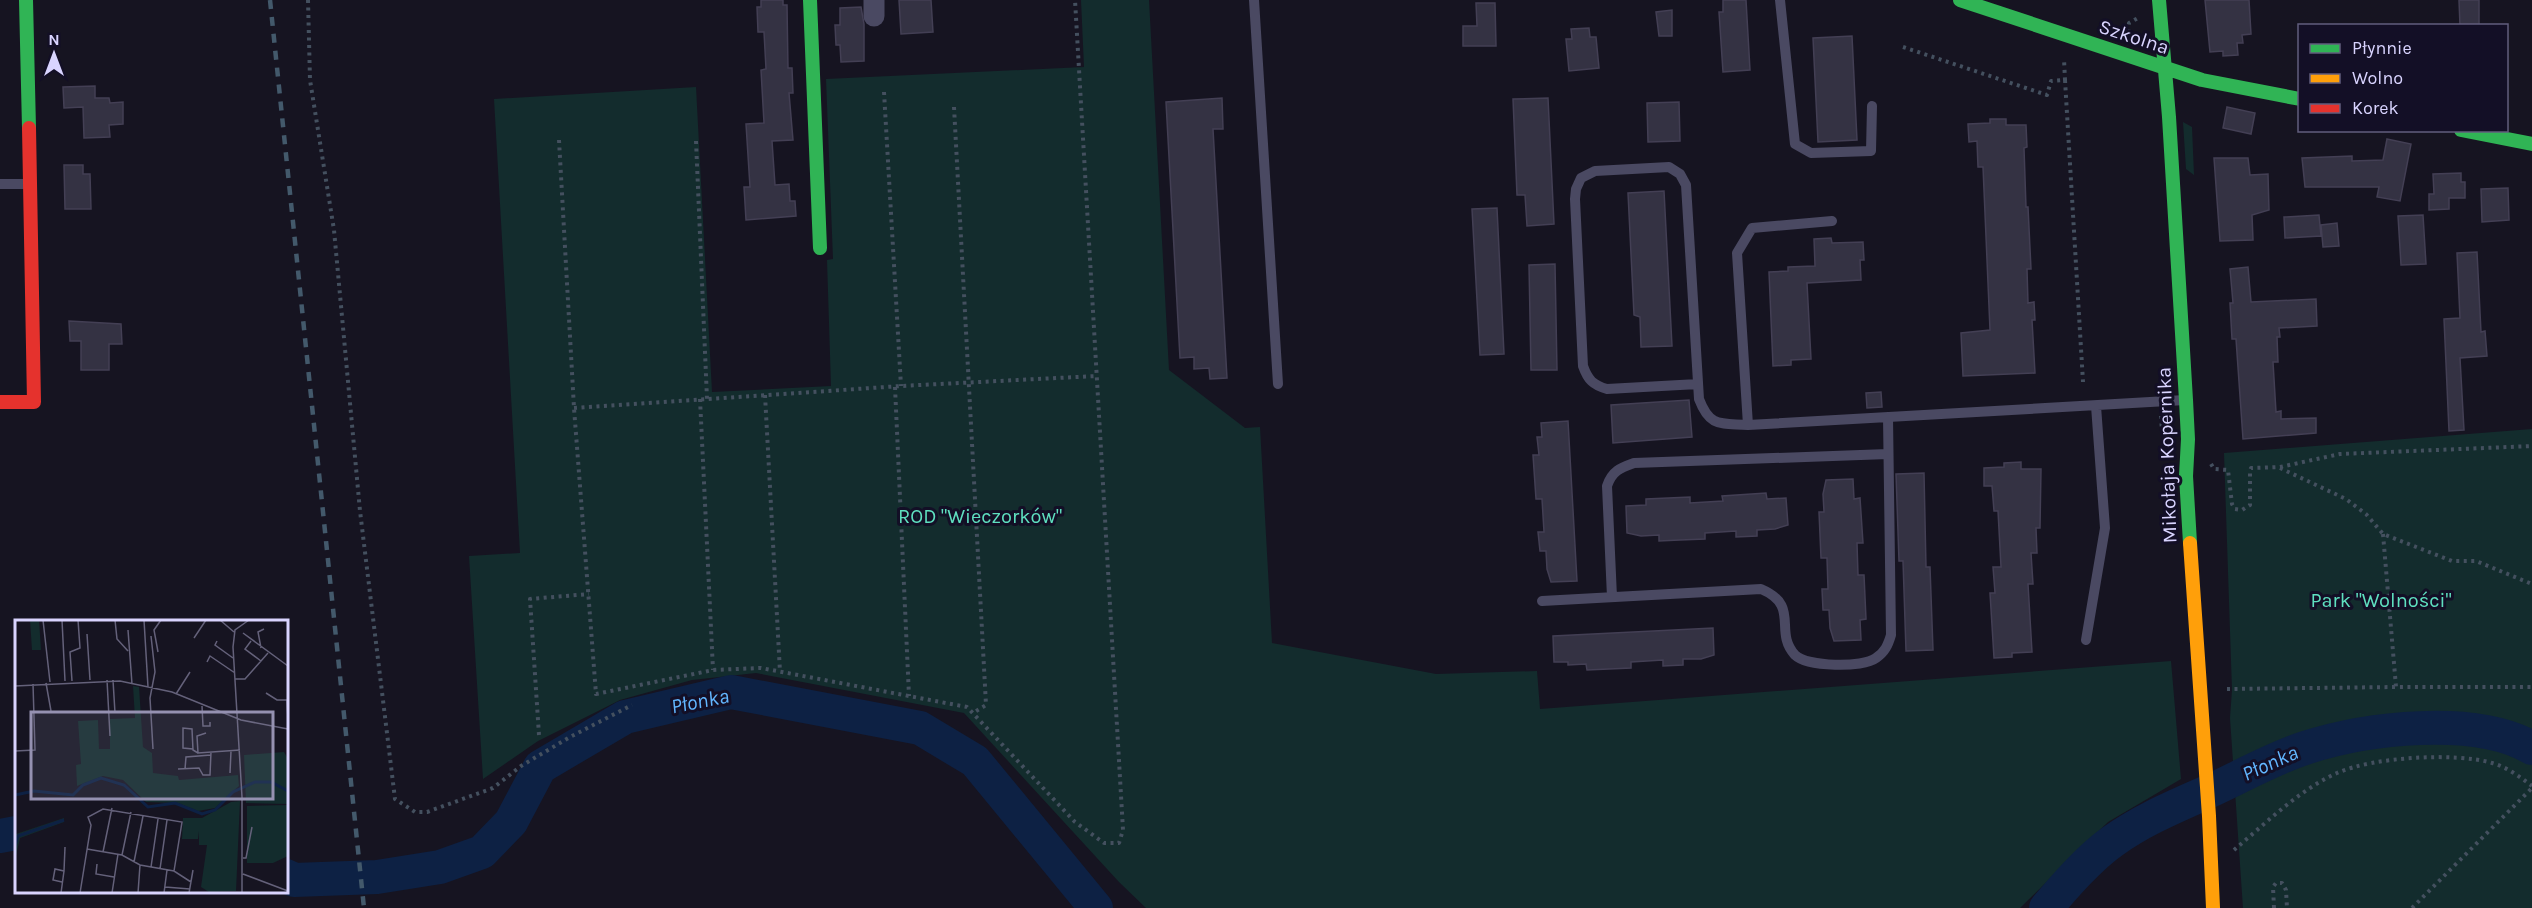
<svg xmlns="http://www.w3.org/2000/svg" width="2532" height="908" font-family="Karla,sans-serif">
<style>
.green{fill:#132c2d}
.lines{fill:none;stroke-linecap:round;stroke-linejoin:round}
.river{stroke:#0d2144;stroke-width:34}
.building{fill:#343243;stroke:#433f54;stroke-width:1.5}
.path{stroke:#44505f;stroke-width:4;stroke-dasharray:3 4.5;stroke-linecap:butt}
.lane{stroke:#4a4962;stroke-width:10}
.street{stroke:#4a4962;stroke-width:21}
.fast{stroke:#30b455;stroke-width:14}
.slow{stroke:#ff9f0a;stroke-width:14}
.jam{stroke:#e5322d;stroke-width:14}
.rail{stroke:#43596b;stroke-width:4.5;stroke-dasharray:9 8;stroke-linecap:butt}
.labels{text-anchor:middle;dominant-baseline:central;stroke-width:6;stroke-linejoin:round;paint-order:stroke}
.street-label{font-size:20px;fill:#d9d4ff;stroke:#130f26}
.park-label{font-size:20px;fill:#5fe0c0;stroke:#130f26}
.water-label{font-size:21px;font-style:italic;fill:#62b6ff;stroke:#130f26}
.inset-river{fill:none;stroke:#0d2144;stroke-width:3}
.inset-road{fill:none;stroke:#64617a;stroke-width:1.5}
.view{fill:#9591b1;fill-opacity:0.15;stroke:#9591b1;stroke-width:3}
.inset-edge{fill:none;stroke:#d9d4ff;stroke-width:3}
</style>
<rect width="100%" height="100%" fill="#161421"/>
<path class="green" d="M1081 0H1149L1169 370 1245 428 1260 427 1272 643 1436 674 1537 671 1540 709 2171 661 2181 779 2108 822 2020 908H1146L1119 882 964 713 756 673 692 680 620 700 538 741 483 779 469 556 520 553 494 99 696 87 712 392 831 386 827 260 833 259 826 79 1084 67Z
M2183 122 2192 127 2194 175 2186 169Z
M2532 429V908H2243L2230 718 2232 690 2224 453Z"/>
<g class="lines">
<path class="river" d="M0 836 16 833
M286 876 294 880 377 877 440 867 482 852 511 822 540 767 625 717 731 692 920 728 975 761 1096 908
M2046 908C2065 886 2090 857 2113 841 2145 818 2179 805 2214 789 2244 775 2274 758 2305 748 2366 728 2475 715 2532 748"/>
</g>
<path class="building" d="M761 0H783V5H787L788 68H792L793 93H789L793 140 772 141 775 185 789 184 790 201H795L796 216 746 220 744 187H750L746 124 764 123 761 70 766 69 764 32H758L757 7H761Z
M899 0H931L933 32 901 34Z
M1723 0H1746L1750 70 1723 72 1719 12H1723Z
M2205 0H2249L2251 34 2242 35 2243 43H2237L2238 55 2223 56V51L2210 52Z
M2459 0H2479V26H2460Z
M1476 3H1495L1496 46H1463V26H1477Z
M861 7 864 24V61L841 62 840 45H836L835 25H840V8Z
M1672 10V36H1659L1656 12Z
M1589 28 1590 37H1596L1599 68 1569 71 1566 39H1572L1571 29Z
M1852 36 1857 140 1818 142 1813 38Z
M95 86V98H109L110 103 123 102V124L109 125 110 137 84 138 83 107 64 108 63 87Z
M1222 98 1223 129H1213L1227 378 1210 379 1209 368 1194 369V357L1180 358 1166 102Z
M1548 98 1554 224 1527 226 1525 195H1517L1513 99Z
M1679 102 1680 141 1648 142 1647 103Z
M2227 107 2255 113 2251 134 2223 128Z
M1990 119H2006V125H2026L2027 147 2024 148 2026 207H2028L2031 269H2027L2028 303 2034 302 2035 320H2032L2035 373 1963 376 1961 333 1990 330 1983 167H1978L1977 141 1969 142 1968 124 1990 123Z
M2387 139 2411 144 2400 201 2377 197 2379 187H2305L2302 158 2352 156V161L2383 160Z
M2214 158H2248L2250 175 2268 174 2269 210 2252 215 2253 240 2220 241Z
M64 165H83V174H90L91 209H65Z
M2461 173V182H2465V198H2449V209L2429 210V194H2434L2433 174Z
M2508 188 2509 220 2482 222 2481 189Z
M1664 191 1672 346 1641 347 1640 317 1634 315 1628 193Z
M1497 208 1504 354 1480 355 1472 209Z
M2319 215 2321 236 2285 238 2284 217Z
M2423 215 2426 264 2401 265 2398 216Z
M2337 223 2339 246 2323 247 2321 225Z
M1831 238 1832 243 1863 242 1864 260H1860L1861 280 1807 283 1811 359 1791 360V365L1773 366 1769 272 1788 271V267L1815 266 1814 239Z
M2477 252 2481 332 2485 331 2487 356 2460 358 2464 430 2449 431 2444 319 2460 318 2457 253Z
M1555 264 1557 370H1531L1529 265Z
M2248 267 2251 302 2316 299 2317 326 2279 328 2280 337H2277L2278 362H2273L2276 412 2281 411V419L2316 418V433L2243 439 2236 339H2232L2230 303H2233L2230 269Z
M69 321 121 324 122 344H109V370H81V341H70Z
M1881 392 1882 407 1867 408 1866 393Z
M1689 400 1692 437 1613 443 1611 405Z
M1568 421 1577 581 1551 582 1547 569 1546 551H1540L1538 532H1544L1542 499H1536L1533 455H1539L1537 437H1542L1541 423Z
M2021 462V469H2041L2040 528H2036L2037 553H2031L2033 584H2028L2032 652 2012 653V657L1994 658 1990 593H1995L1993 567H2001L1998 511H1994L1992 486H1984V468L2004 467V463Z
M1924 473 1926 567H1930L1933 650 1906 651 1903 561H1899L1896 474Z
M1853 479 1854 499 1860 498 1863 543H1857L1858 575H1864L1866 619 1860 620 1861 640 1834 641 1830 628 1829 610H1823L1822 589H1828L1827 558H1821L1819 512H1824L1823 494 1826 480Z
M1766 493 1767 499 1786 498 1788 525 1775 529 1757 530V536L1736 537V531L1705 533V539L1680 540 1659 541V535L1641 536 1627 533 1626 506 1646 505V499L1690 497V503L1723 501 1722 496Z
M1713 628 1714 655 1701 659H1683V665L1663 666V660L1631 662V668L1587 670 1586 664 1568 665V662H1554L1553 636Z"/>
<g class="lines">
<path class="path" d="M308 0 310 80 334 230 360 511 395 799 415 812H427L493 788 521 766 570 737 632 705
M2128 32 2129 23 2138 18
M1903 47 2047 95 2051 81 2065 80 2064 59
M2065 80 2083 382
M884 92 901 386
M954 107 986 705 973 713
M559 140 574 408 596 694 713 670 761 668 967 707 1075 822 1104 843H1119L1123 830 1075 0
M696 141 707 399
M895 387 909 696
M765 395 780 672
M700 399 713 670
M574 408 901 386 1096 376
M2161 416 2162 432
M2211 464 2214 469 2228 470 2232 504 2235 509 2242 510 2250 505V472L2251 468 2280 467 2340 454 2532 446
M2280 468 2346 499 2366 514 2383 534 2452 561H2476L2532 584
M2383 534 2396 687H2532
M2227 689 2396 687
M539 735 530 599 589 594
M2234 850C2266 823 2299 790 2337 773 2373 757 2455 752 2492 763 2507 767 2520 777 2532 786
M2274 908 2273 887 2276 883H2282L2286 890 2287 908
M2412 908 2532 788"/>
<path class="lane" d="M1254 0 1278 384
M1780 0 1795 144 1811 153 1871 151 1872 106
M0 184H29
M1832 221 1752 228 1737 253 1748 425 2185 400
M1698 384 1607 389C1593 385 1588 380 1583 366L1575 199 1576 189 1581 178 1595 171 1669 167 1680 174 1686 185 1699 399C1710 428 1721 423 1748 425
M1612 597 1607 486C1612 471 1620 468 1634 463L1888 454
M1542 601 1761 589C1801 606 1773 631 1795 655 1807 667 1863 668 1876 658 1885 652 1888 645 1891 635L1888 417
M2086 640 2105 528 2096 406"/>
<path class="street" d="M874 0V16"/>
<path class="fast" d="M26 0 29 128
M810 0 820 248
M1960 0 2202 80 2300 99
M2159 0 2169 117 2186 400 2188 439 2186 476 2190 543
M2461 130 2532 144"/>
<path class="slow" d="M2190 543 2209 816 2213 908"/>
<path class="jam" d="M0 402H34L29 128"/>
<path class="rail" d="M270 0 364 908"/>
</g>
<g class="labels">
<g class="street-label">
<text transform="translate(2134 37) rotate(18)">Szkolna</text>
<text transform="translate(2167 455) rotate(-92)">Mikołaja Kopernika</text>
</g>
<g class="park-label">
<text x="980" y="516">ROD "Wieczorków"</text>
<text x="2381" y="600">Park "Wolności"</text>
</g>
<g class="water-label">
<text transform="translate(700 701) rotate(-11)">Płonka</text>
<text transform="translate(2270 763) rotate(-24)">Płonka</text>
</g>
</g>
<g transform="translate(15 620)">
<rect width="273" height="273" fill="#161421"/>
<path d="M15 0H24L26 30H17ZM118 66 124 67 128 127 137 133 138 153 163 156 164 160 223 155 224 166 200 188 183 191 163 183 131 182 108 160 88 156 62 166 61 145 66 144 63 101 83 100 84 129H95V99L120 98ZM269 132 273 139V184L231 183 229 135ZM225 181 221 271 194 272 186 267 192 225H184V211L183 219H167L168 198H187L216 182ZM273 185V236L258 243H232V186ZM49 198V202L5 218 0 240 1 214Z" fill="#132c2d"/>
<path class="inset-river" d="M0 175 19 171 58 175 68 165 86 158 109 165 133 187 160 183 187 194 200 190 218 172 240 162H256L273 171M0 226 3 216 49 200"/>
<path class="inset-road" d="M28 0 35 62M47 0 50 61M100 0 102 19 113 31M129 0 133 67M205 0 219 12M113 10 117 64M228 13 273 46M72 14 75 60M136 16 140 52 135 78 138 129M179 18 191 0M202 21 200 25 218 38M236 21 230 29 246 41M246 28 243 12 249 9M143 32 139 10 146 0M192 42 195 36 220 53M220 59H230L253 33M92 60 95 116M98 60 100 93M57 61 55 32 65 28 63 0M31 63 36 91M0 66 105 61 157 72 226 100 273 109M251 73 262 80H273M161 74 175 52M272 80 273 100M187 86 188 106H195V102M191 113 182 116 183 133 225 130M178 129 168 128V108L177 109 178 130 183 133M0 131 20 130 18 64M163 149 184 148 188 155H195L196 132M170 149 171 137 196 135M215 153 216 131M72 229 107 235 125 245 159 251 176 262M88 232 97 188M107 235 116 192M228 238H231L237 207M119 242 128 196M82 244 81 254 99 257M136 247 143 199M145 249 152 200M228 254 273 271M47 262 38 260 40 249 49 251 50 227M150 267 175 269M46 273 49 251M65 273 76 205 73 197 88 189 167 202 159 251M97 273 103 234M123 273 125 245M149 273 152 250M174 273 178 250M227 273V177L218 27 220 10 234 0"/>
<path class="view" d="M16 92H258V179H16Z"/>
<rect width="273" height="273" class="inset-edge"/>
</g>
<rect x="2298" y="24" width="210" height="108" fill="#130f26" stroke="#625e7d" stroke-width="1.5"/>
<rect x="2310" y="44" width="30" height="9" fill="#30b455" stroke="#625e7d" stroke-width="1.5"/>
<text x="2352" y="54" font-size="18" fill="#d9d4ff">Płynnie</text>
<rect x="2310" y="74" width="30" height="9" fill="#ff9f0a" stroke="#625e7d" stroke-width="1.5"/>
<text x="2352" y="84" font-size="18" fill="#d9d4ff">Wolno</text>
<rect x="2310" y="104" width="30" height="9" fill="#e5322d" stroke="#625e7d" stroke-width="1.5"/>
<text x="2352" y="114" font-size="18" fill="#d9d4ff">Korek</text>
<g transform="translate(54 54)" stroke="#130f26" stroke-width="4.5" paint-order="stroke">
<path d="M0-4.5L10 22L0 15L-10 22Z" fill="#d9d4ff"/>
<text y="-9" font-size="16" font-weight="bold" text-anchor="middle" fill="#d9d4ff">N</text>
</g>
</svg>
